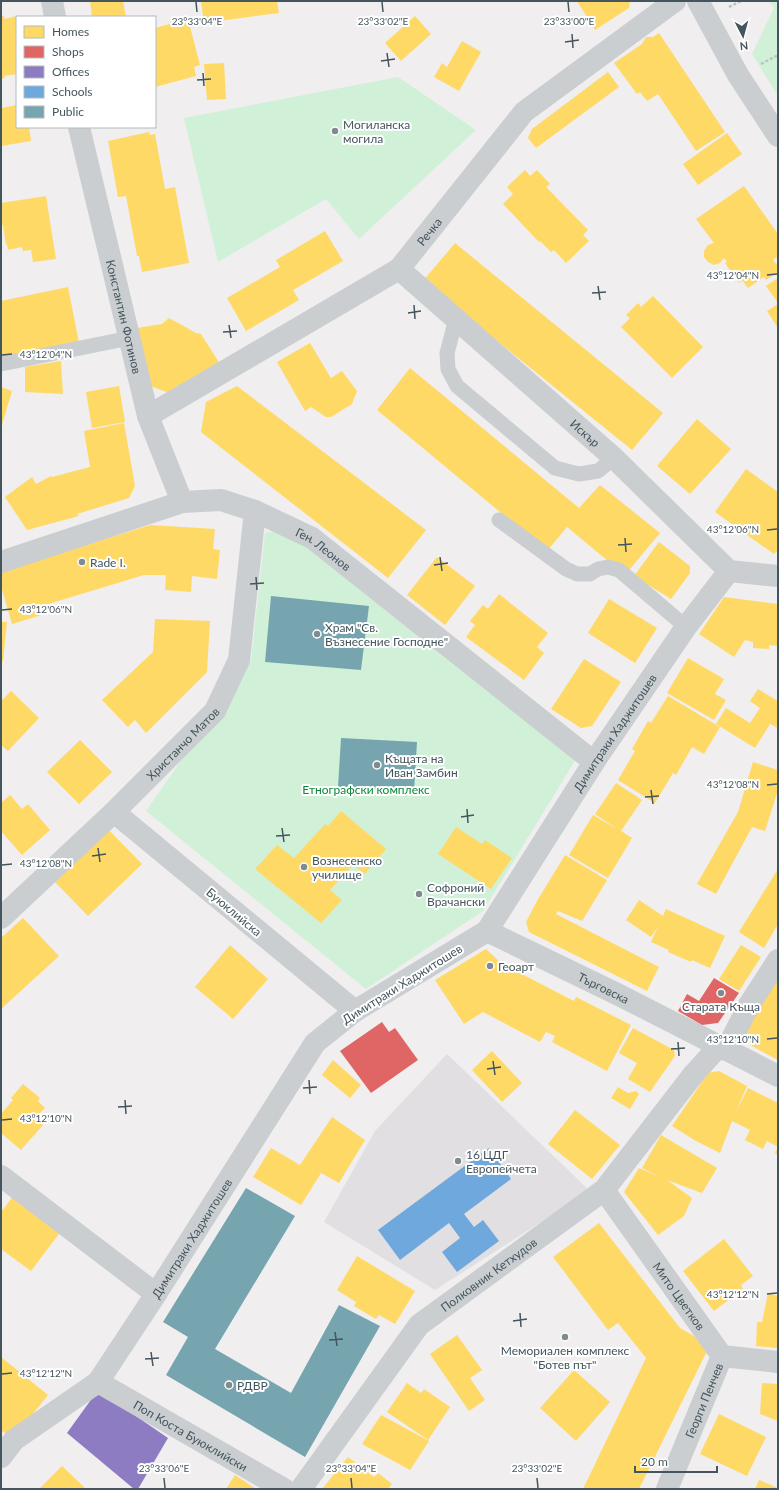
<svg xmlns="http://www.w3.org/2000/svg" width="779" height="1490" font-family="Lato,sans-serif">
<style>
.education{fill:#e1dfe1}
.green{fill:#d0f1d8}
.homes{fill:#ffd966}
.shops{fill:#e06666}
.offices{fill:#8e7cc3}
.schools{fill:#6fa8dc}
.public{fill:#76a5af}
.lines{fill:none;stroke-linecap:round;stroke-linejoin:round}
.path{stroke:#b7c5bf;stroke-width:2.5;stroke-dasharray:3 2;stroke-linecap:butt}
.service{stroke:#caced0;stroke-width:15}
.pedestrian{stroke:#caced0;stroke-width:22}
.minor{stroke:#caced0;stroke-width:22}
.ticks{fill:none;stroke:#44555d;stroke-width:1.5}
.poi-dot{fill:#808b90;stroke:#fff;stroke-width:1.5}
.labels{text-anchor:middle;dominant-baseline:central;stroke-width:4;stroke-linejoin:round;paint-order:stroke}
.poi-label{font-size:12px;fill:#44555d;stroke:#fff;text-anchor:start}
.street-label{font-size:12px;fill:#44555d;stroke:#fff}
.park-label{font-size:12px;fill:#0c8738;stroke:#fff}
.ticks-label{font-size:10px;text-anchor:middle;fill:#44555d;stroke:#fff;stroke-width:4;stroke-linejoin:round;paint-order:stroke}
</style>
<rect width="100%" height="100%" fill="#f0eeef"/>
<path class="education" d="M447 1054 590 1191 435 1290 324 1222 375 1131Z"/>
<path class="green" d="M769 1H778V96L752 54 774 8Z
M398 77 476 130 359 239 326 199 218 262 184 118Z
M292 529 576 759 483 911 366 989 146 811 251 660 265 533Z"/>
<path class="homes" d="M90 1H123L126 17H92Z
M201 1H277L279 13 204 23Z
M577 1H630L629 8 595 30Z
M1 16H4V19L17 16V74L4 76 5 78 1 79Z
M415 16 431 34 401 61 385 43Z
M188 19 200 65 194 67 196 76 155 87V28Z
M659 33 725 132 696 151 658 94 647 101 640 92 637 94 614 63 642 44 646 37H653Z
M462 41 481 52 459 91 434 77 442 63 447 67Z
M224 63 226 99 207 100 204 64Z
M608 72 619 87 536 148 528 138 532 129Z
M17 105V127H29L31 141 1 146V108Z
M149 132 150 135 155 134 165 189 175 187 189 263 142 272 139 256H137L126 196 118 197 108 141Z
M727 133 742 154 698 185 683 164Z
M525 170 530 176 537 170 550 184 546 187 588 230 583 235 589 241 566 263 554 250 551 252 540 241 539 242 503 204 513 194 507 187Z
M744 186 778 234V256L773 260 778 266V272L766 280 764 277 748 288 742 280 739 283 725 263 727 262 724 258 720 263 714 265 708 262 704 257V251L708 245 714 243 696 219Z
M46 196 56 259 33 262 31 250 23 251 22 247 8 250 7 244 6 245 3 225H1V203Z
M325 231 343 261 293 290 299 300 246 331 227 298 280 267 276 260Z
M455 243 663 413 632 450 423 281Z
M778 278V303L766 286Z
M68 287 79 343 1 359V301Z
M653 296 703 347 672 378 621 327 630 318 626 315 638 303 641 307Z
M778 304V328L767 311Z
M169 318 196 333 201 334 220 364 179 389 177 386 169 393 148 385 137 328 162 324Z
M310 343 331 378 342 371 357 391 352 404 331 417H326L311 407 305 411 277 362Z
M61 361 63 394 25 392V367Z
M410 368 579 508 600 485 660 533 625 575 567 527 547 551 377 410Z
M119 386 125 422 92 428 86 392Z
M237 386 426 530 388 578 201 432 206 402Z
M1 387 12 391 1 428Z
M697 419 731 449 690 494 657 466Z
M124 423 135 486 129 498 77 514 79 516 27 530 5 497 32 477 36 484 51 476 52 477 90 467 84 431Z
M746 469 778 492V551H777L774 554 715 512Z
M150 525 215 529 213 549 220 550 217 579 192 576 191 592 165 590 166 575H144L45 605 48 613 12 624 1 586V572Z
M659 542 690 566V573L671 599 634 576Z
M437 557 475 586 445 625 407 595Z
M499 594 548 633 537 647 544 653 524 680 466 637 475 625 470 621 483 605 488 609Z
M724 597 778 604V646L769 645V649L753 648V642L745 640 734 657 699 634Z
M609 599 657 628 635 663 588 633Z
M155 619 210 621 207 672 146 733 135 720 128 727 102 700 153 652Z
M1 622H7L3 661H1Z
M688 658 724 679 715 694 726 700 714 720 667 693Z
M584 659 621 682 592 726 581 728 551 709Z
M758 689 778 701V728L770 724 755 748 716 724 726 708 750 723 760 708 750 701Z
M11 691 39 718 8 751 1 745V701Z
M668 696 720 727 704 754 692 747 676 775 673 773 655 803 618 780 635 751 632 749 648 721 651 723Z
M80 740 112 772 79 804 47 772Z
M753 762 778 770V790L765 831 752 827 716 894 697 884 738 812Z
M616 783 642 800 621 831 632 838 608 878 569 855 593 815 617 829 595 814Z
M10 795 22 809 28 804 50 830 22 855 1 831V803Z
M341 811 386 849 365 874 353 865 330 890 342 900 321 923 255 869 277 845 294 858 325 824 328 826Z
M105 826 142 864 88 916 51 878Z
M456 827 482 844 485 840 512 858 491 889 438 854Z
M565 855 607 880 582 921 558 911 556 914 659 967 647 991 529 932 526 922 537 901Z
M778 869V924L764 948 739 932Z
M639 900 663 916 666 909 725 936 710 968 692 960 691 962 668 952 669 950 651 942 658 926 651 937 626 920Z
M23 918 59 956 1 1009V938Z
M230 945 268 979 233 1019 195 987Z
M741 945 761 957 739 991 719 979Z
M486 949 502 964 574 1001 576 997 631 1025 607 1071 552 1042 555 1036 546 1032 540 1042 483 1012 464 1024 435 980Z
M778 969V1060L752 1046 745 1031Z
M633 1028 674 1050 675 1056 650 1092 628 1079 637 1063 619 1053Z
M492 1051 522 1083 502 1102 472 1070Z
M333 1060 361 1085 350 1098 322 1075Z
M719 1071 747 1086 735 1114 748 1088 778 1103V1155L775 1153 778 1147 767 1141 763 1149 745 1140 750 1130 732 1121 720 1153 696 1141 672 1126 708 1073Z
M23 1084 40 1098 38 1101 45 1108 35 1118 43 1125 21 1150 1 1133V1114L13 1100 11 1098Z
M618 1087 628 1093 636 1091 639 1094 630 1109 611 1098Z
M575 1110 620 1145 592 1179 548 1144Z
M332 1117 365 1140 339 1183 321 1173 301 1205 253 1177 271 1148 300 1165Z
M661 1135 717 1168 702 1193 667 1180 692 1198 684 1216 658 1235 624 1192 639 1168 659 1177 642 1168Z
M17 1191 64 1227 31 1271 1 1249V1212Z
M599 1223 680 1328 710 1345 639 1489H583L646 1358 618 1323 608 1330 553 1257Z
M724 1239 753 1276 741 1285 743 1289 714 1311 683 1271Z
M357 1256 415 1291 395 1324 379 1315 376 1319 354 1306 356 1302 337 1290Z
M768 1293 778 1296 777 1348 756 1346 757 1322H762Z
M457 1335 482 1370 470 1378 485 1400 469 1411 430 1354Z
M1 1357 48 1395 13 1439 1 1430Z
M574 1370 610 1402 576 1441 540 1408Z
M407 1383 421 1393 424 1389 450 1407 428 1440 387 1412Z
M762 1383 778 1384V1421L760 1414Z
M719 1414 766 1437 747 1476 700 1454Z
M381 1415 429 1441 410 1470 362 1444Z
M348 1457 374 1477 378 1473 392 1484 388 1489H322Z
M62 1466 86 1489H39Z
M235 1475 256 1489H226Z
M759 1480 778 1488V1489H755Z"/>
<path class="shops" d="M714 978 739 993 718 1023 702 1025 678 1011 687 994 699 1001Z
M382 1022 389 1032 395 1028 418 1060 371 1093 340 1051Z"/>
<path class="offices" d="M98 1390 168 1438 138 1489H134L67 1433Z"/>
<path class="schools" d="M489 1148 511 1179 464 1214 474 1227 483 1220 499 1241 457 1272 442 1252 460 1238 449 1223 400 1260 378 1230Z"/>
<path class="public" d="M271 596 369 606 361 670 265 662Z
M341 738 417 742 414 792 338 787Z
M246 1188 295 1216 215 1349 291 1393 339 1305 380 1326 305 1457 166 1375 188 1337 163 1322Z"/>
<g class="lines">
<path class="path" d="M729 7 741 1
M761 64 778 55"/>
<path class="service" d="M456 319 447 353 448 369 457 386 555 468 579 474 598 471 614 458
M1 364 130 338
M499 520 566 569 577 574H590L598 569 608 567 619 570 686 627"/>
<g class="pedestrian">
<path id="s1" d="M355 1011 487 931 615 993 778 1076"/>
<path d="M726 1050 749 1005"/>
<path d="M693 1075 719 1046"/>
</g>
<g class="minor">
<path d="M52 1 55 17"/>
<path d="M698 1 738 75 778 136"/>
<path id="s2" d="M79 127 148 416 182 502"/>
<path id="s3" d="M399 269 614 458 729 571 778 576"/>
<path id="s4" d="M148 416 399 269 524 112 675 1"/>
<path id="s5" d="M1 562 182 502 221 500 255 511 312 538 594 762"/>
<path id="s6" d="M1 918 114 812 215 711 239 660 255 511"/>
<path id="s7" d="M487 931 594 762 686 627 729 571"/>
<path d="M749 1005 778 960"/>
<path d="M1 1176 156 1294"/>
<path id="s8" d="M604 1190 722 1356 778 1362"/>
<path id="s9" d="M98 1382 284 1489"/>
<path id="s10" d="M1 1457 14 1440 98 1382 156 1294 315 1043 355 1011 114 812"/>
<path id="s11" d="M301 1489 419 1325 604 1190 693 1075"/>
<path id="s12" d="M667 1489 722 1356"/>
</g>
</g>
<path class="ticks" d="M196 2 197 12M382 2 383 12M568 2 569 12M572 34 573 48M565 42 579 40M387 53 389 67M381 61 395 59M203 73 204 86M197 80 211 79M767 275 777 274M598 286 600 300M592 293 606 292M414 305 415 319M408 313 421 311M229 325 231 338M223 332 237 331M2 355 12 354M767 530 777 529M625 538 626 552M618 545 632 544M440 557 442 571M434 565 448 563M256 577 257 590M250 584 264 583M2 610 12 609M767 785 777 784M651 790 653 804M645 797 659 796M467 809 468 823M461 817 474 815M282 828 284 842M276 836 290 835M98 848 100 862M92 856 106 854M2 865 12 864M767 1039 777 1038M678 1042 679 1056M671 1049 685 1048M493 1061 495 1075M487 1069 501 1067M309 1080 310 1094M303 1088 317 1087M125 1100 126 1114M118 1107 132 1106M2 1120 12 1119M767 1294 777 1293M520 1313 521 1327M513 1321 527 1319M335 1332 337 1346M329 1340 343 1339M151 1352 153 1366M145 1359 159 1358M2 1374 12 1373M164 1478 165 1488M351 1478 352 1488M537 1478 538 1488"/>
<g class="poi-dot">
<circle cx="335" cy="131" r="4"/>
<circle cx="82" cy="562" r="4"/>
<circle cx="317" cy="634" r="4"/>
<circle cx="377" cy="765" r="4"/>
<circle cx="304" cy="867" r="4"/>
<circle cx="419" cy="894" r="4"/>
<circle cx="490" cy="966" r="4"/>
<circle cx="721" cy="993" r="4"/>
<circle cx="458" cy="1161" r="4"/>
<circle cx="565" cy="1337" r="4"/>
<circle cx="229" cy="1385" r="4"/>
</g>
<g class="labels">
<g class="poi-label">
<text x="343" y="124">Могиланска<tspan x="343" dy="14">могила</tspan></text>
<text x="90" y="562">Rade I.</text>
<text x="325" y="627">Храм "Св.<tspan x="325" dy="14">Възнесение Господне"</tspan></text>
<text x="385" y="758">Къщата на<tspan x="385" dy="14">Иван Замбин</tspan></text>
<text x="312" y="860">Вознесенско<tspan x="312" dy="14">училище</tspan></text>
<text x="427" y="887">Софроний<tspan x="427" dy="14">Врачански</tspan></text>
<text x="498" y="966">Геоарт</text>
<text x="721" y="1006" text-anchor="middle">Старата Къща</text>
<text x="466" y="1154">16 ЦДГ<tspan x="466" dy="14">Европейчета</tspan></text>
<text x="565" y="1350" text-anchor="middle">Мемориален комплекс<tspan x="565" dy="14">"Ботев път"</tspan></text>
<text x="237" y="1385">РДВР</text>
</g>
<g class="street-label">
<text stroke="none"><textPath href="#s4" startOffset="339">Речка</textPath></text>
<text stroke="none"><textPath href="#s2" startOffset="195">Константин Фотинов</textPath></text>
<text stroke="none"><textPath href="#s3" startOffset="248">Искър</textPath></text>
<text stroke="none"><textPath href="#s5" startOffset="344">Ген. Леонов</textPath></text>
<text stroke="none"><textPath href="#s7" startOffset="236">Димитраки Хаджитошев</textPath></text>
<text stroke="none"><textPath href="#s6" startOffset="252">Христанчо Матов</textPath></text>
<text transform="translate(234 912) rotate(40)">Буюклийска</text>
<text transform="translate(402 984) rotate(-32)">Димитраки Хаджитошев</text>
<text stroke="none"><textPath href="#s1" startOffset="284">Търговска</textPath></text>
<text stroke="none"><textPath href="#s10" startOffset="295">Димитраки Хаджитошев</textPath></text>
<text stroke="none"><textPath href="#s11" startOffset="288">Полковник Кетхудов</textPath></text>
<text stroke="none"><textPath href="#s8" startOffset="130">Мито Цветков</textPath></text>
<text stroke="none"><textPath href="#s12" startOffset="96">Георги Пенчев</textPath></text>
<text stroke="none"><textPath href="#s9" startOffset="107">Поп Коста Буюклийски</textPath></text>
</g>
<g class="park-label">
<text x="366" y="789">Етнографски комплекс</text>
</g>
</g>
<g class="ticks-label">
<text x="197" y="25">23°33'04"E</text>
<text x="383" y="25">23°33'02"E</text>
<text x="569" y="25">23°33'00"E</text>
<text x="733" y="279">43°12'04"N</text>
<text x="46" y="358">43°12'04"N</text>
<text x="733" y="533">43°12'06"N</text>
<text x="46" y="613">43°12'06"N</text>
<text x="733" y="788">43°12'08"N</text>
<text x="46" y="867">43°12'08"N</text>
<text x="733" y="1043">43°12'10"N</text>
<text x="46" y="1122">43°12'10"N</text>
<text x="733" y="1298">43°12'12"N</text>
<text x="46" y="1377">43°12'12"N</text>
<text x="164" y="1472">23°33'06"E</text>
<text x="351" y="1472">23°33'04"E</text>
<text x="537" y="1472">23°33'02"E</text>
</g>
<rect width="779" height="1490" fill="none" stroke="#44555d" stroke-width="4"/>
<rect x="16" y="16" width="140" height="112" fill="#ffffff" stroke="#b4bbbe"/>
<rect x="24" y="26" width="20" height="12" fill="#ffd966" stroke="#b4bbbe"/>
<text x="52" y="36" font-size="12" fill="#44555d">Homes</text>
<rect x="24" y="46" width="20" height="12" fill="#e06666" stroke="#b4bbbe"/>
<text x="52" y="56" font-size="12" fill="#44555d">Shops</text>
<rect x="24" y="66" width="20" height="12" fill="#8e7cc3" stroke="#b4bbbe"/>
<text x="52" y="76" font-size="12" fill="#44555d">Offices</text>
<rect x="24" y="86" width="20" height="12" fill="#6fa8dc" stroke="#b4bbbe"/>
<text x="52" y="96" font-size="12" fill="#44555d">Schools</text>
<rect x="24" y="106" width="20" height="12" fill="#76a5af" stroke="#b4bbbe"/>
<text x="52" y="116" font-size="12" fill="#44555d">Public</text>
<g transform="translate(743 36) rotate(174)" stroke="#ffffff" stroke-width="3" paint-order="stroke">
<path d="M0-3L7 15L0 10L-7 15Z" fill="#44555d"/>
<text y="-6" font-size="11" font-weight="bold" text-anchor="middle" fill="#44555d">N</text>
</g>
<path d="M635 1466v6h82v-6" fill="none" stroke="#44555d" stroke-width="2"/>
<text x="641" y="1466" font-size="12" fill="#44555d" stroke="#ffffff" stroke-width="3" paint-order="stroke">20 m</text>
</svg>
